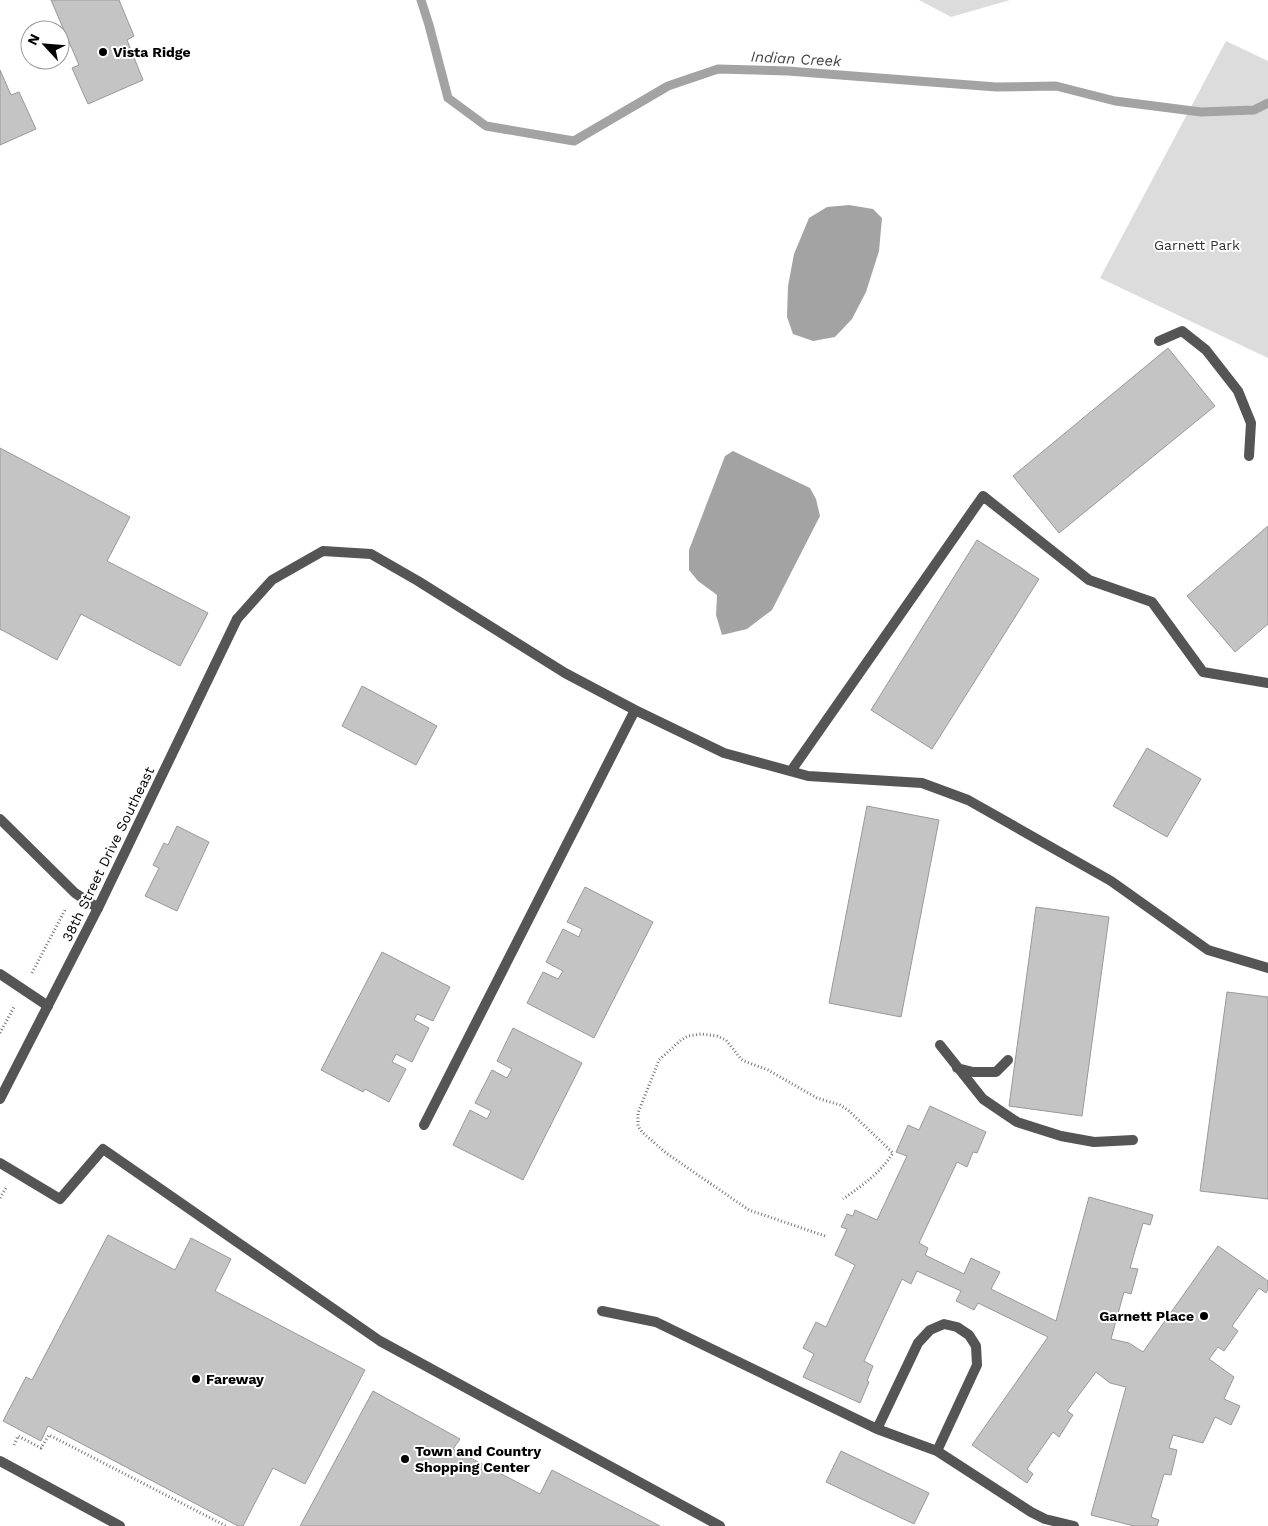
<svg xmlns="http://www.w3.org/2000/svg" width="1268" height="1526" font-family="'Work Sans',sans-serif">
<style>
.green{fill:#dcdcdc}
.water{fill:#a3a3a3}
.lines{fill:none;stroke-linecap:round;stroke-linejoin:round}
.stream{stroke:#a3a3a3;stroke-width:9}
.building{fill:#c4c4c4;stroke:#999}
.path{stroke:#777;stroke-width:3;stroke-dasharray:1 2.5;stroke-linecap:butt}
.lane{stroke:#555;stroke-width:10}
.street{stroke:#555;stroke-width:10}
.poi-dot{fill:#000;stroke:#fff;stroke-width:2}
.labels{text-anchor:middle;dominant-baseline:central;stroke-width:4;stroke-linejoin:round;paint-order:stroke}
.poi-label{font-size:14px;font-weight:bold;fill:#000;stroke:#fff;text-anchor:start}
.park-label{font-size:14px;fill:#333;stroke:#fff}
.street-label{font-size:14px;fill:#000;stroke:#fff}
.water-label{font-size:15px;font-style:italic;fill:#444;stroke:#fff}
</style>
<rect width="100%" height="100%" fill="#fff"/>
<path class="green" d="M919 0H1010L951 17Z
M1226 41 1268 61V358L1100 278Z"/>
<path class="water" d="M849 205 873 209 882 218 879 251 866 292 852 319 835 337 813 341 793 334 787 317 788 286 794 254 809 218 827 207Z
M733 451 810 488 816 499 820 516 772 610 747 629 722 635 716 615 717 595 698 581 689 570V550L725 456Z"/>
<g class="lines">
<path class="stream" d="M421 0 429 25 448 98 486 126 574 141 668 86 718 69 788 71 996 87 1056 86 1115 101 1201 112 1254 110 1268 103"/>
</g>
<path class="building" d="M51 0H119L134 36 127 40 143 80 88 104 72 68 79 65Z
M0 70 11 95 19 92 36 129 0 145Z
M1168 348 1215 406 1059 533 1013 476Z
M0 448 130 517 107 561 208 613 180 666 81 614 57 660 0 629Z
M1268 526V624L1235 652 1187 596Z
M977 540 1039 579 932 749 871 710Z
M362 686 437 726 416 765 342 726Z
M1147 748 1201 779 1167 837 1113 806Z
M867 806 939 820 901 1017 829 1003Z
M177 826 209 842 177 911 145 896 159 868 153 865 164 843 168 845Z
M585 887 653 922 594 1038 527 1003 543 972 558 979 563 971 546 962 563 929 579 937 582 929 567 922Z
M1036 907 1109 917 1082 1116 1009 1106Z
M382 952 450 987 433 1021 417 1014 414 1020 429 1028 412 1062 396 1054 392 1062 406 1069 389 1102 365 1089 363 1092 321 1070Z
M1227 992 1268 997V1199L1200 1191Z
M513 1028 582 1063 523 1180 453 1145 470 1110 487 1119 491 1111 475 1103 492 1070 507 1078 512 1069 497 1061Z
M930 1106 986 1132 977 1153 973 1152 967 1167 957 1162 919 1243 928 1248 925 1255 964 1274 971 1258 1000 1272 991 1289 1056 1321 1089 1197 1153 1215 1150 1225 1143 1223 1130 1268 1138 1269 1131 1294 1124 1292 1111 1339 1129 1343 1143 1352 1218 1246 1268 1281V1289L1266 1293 1259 1288 1232 1326 1238 1331 1224 1351 1218 1347 1209 1359 1234 1377 1224 1399 1240 1406 1231 1425 1215 1417 1203 1443 1173 1435 1169 1448 1177 1450 1171 1475 1164 1474 1151 1517 1159 1520 1157 1526H1134L1091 1515 1126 1387 1110 1383 1096 1372 1067 1411 1073 1415 1059 1437 1053 1432 1027 1469 1033 1474 1027 1483 972 1445 1048 1337 978 1303 974 1310 956 1301 961 1291 917 1271 911 1284 902 1279 864 1361 873 1366 867 1381 869 1382 860 1403 803 1377 814 1354 803 1348 816 1322 826 1327 855 1265 835 1255 847 1229 841 1227 847 1214 853 1216 855 1210 877 1220 907 1156 896 1152 908 1125 919 1130Z
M108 1235 175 1270 191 1238 231 1259 215 1291 365 1370 305 1484 273 1468 243 1526H238L48 1426 41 1441 3 1421 26 1377 32 1380Z
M373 1391 460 1439 453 1449 540 1494 552 1470 660 1526H300Z
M841 1451 929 1493 914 1524 826 1482Z"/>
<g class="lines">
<path class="path" d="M32 973 65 910
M0 1033 14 1007
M0 1198 6 1188
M825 1236 749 1210 666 1153 642 1132 638 1126V1113L659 1060 681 1040 688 1036 701 1034 717 1036 726 1040 741 1059 744 1061 768 1070 817 1098 840 1105 848 1110 893 1153C880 1173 863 1185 843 1199
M14 1445 18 1436 41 1448 49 1435 226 1526"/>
<path class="lane" d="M1159 341 1182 331 1206 350 1238 391 1251 423 1249 456
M237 619 272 580 323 551 371 554 418 581 565 673 635 710 724 753 808 776 922 783 968 800 1111 881 1208 950 1268 968
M791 771 983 496 1089 580 1152 602 1203 672 1268 683
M0 819 75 893 98 908
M0 974 48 1006
M940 1045 983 1099 1017 1122 1061 1136 1094 1142 1133 1140
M957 1068 973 1072H996L1008 1060
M424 1125 635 710
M0 1163 60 1199 103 1149 380 1341 720 1526
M602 1311 656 1322 877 1429 937 1451 1031 1512 1045 1519 1074 1526
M877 1429 918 1343 930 1330 944 1324 957 1327 969 1335 976 1346 977 1365 937 1451
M0 1461 120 1526"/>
<path class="street" d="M0 1099 98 908 237 619"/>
</g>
<g class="poi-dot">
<circle cx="103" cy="52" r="5"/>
<circle cx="1204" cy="1316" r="5"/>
<circle cx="196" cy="1379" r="5"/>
<circle cx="405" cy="1459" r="5"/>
</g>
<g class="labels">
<g class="poi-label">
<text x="113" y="52">Vista Ridge</text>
<text x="1194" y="1316" text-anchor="end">Garnett Place</text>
<text x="206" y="1379">Fareway</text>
<text x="415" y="1451">Town and Country<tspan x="415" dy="16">Shopping Center</tspan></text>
</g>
<g class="park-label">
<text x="1197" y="245">Garnett Park</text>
</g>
<g class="street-label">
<text transform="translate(108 854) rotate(-64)">38th Street Drive Southeast</text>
</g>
<g class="water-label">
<text transform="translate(796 59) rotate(3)">Indian Creek</text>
</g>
</g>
<g transform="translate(45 45) rotate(296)"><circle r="24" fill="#ffffff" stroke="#999999"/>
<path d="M0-4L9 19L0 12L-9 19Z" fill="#000000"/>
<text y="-8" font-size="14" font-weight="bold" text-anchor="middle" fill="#000000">N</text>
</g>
</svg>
